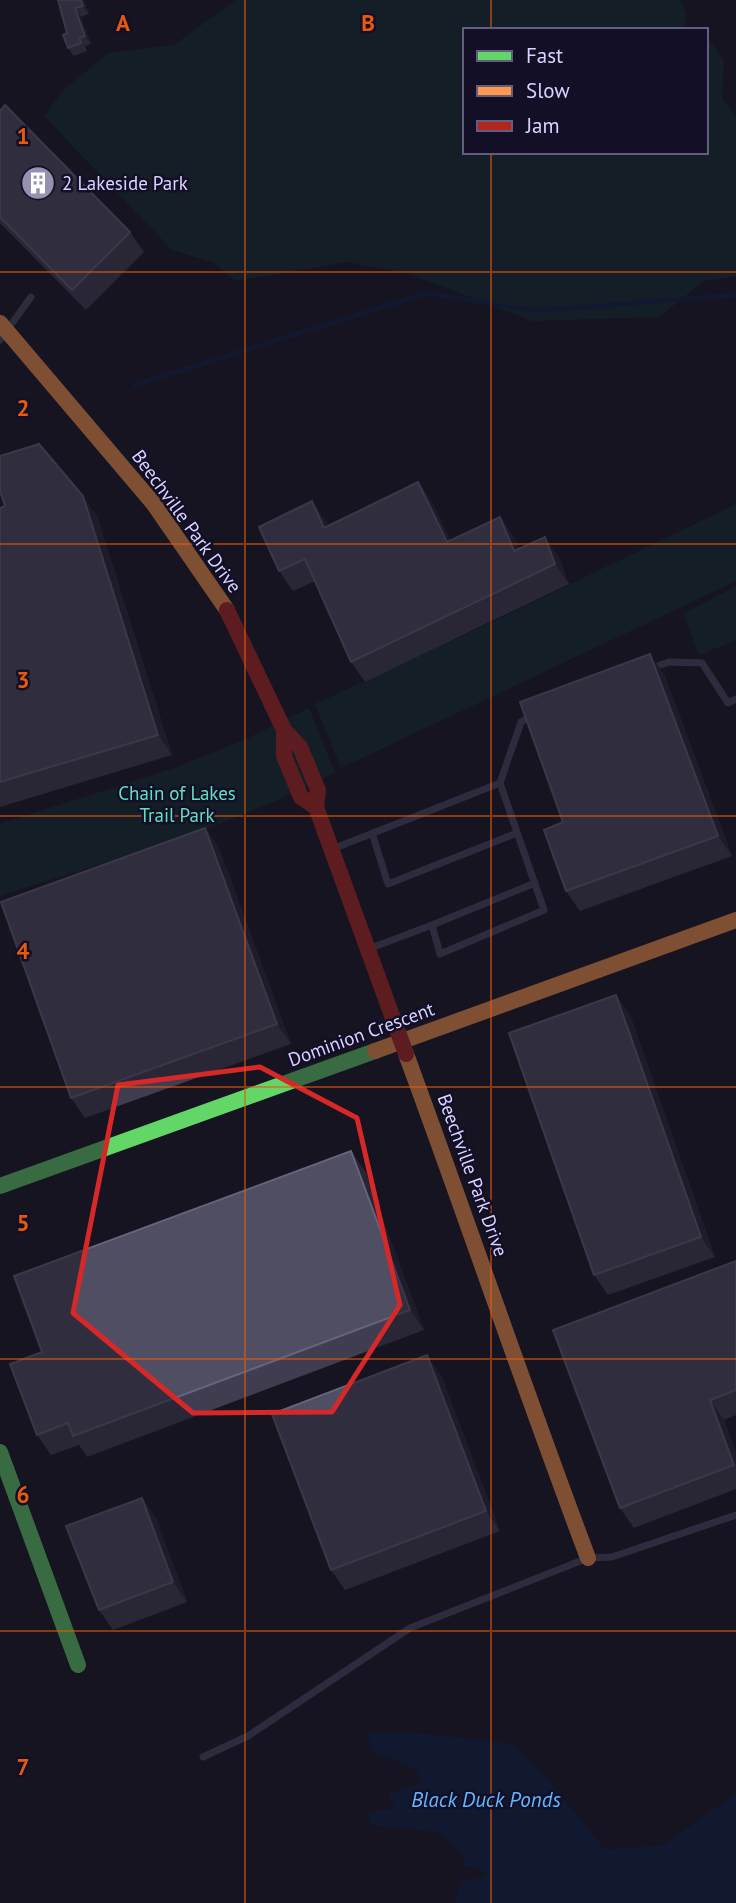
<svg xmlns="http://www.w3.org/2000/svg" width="736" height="1903" font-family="'PT Sans',sans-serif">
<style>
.green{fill:#132c2d}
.water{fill:#0d2144}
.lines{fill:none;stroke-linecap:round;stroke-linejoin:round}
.stream{stroke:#0d2144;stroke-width:4.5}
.lane{stroke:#4a4962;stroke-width:7}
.fast{stroke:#63d668;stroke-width:16}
.slow{stroke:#ff974d;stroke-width:16}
.jam{stroke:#b3261e;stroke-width:16}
.wall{fill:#403d50}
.shaded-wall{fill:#282635}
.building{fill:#504e63;stroke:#66637b;stroke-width:2}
.marked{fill:none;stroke:#d62828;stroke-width:5;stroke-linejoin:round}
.grid{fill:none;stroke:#e8590c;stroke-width:2;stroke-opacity:0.55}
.labels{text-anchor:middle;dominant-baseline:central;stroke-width:5;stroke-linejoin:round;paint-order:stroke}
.poi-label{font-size:19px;fill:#d9d4ff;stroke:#130f26;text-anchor:start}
.street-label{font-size:19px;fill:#d9d4ff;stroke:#130f26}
.park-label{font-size:19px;fill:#5fe0c0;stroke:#130f26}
.water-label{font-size:21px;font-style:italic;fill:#62b6ff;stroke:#130f26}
.grid-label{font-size:23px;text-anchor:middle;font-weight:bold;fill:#e8590c;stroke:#130f26;stroke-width:5;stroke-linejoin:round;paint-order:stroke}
</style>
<rect width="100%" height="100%" fill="#161421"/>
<path class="green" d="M236 0H681L687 17 684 30H465V152H706V42L710 41 724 61 722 99 736 116V276L704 281 659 317 532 321 410 274 348 262 236 281 212 262 172 250 44 116 63 90 109 53 174 45Z
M736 504V581L341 768 315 704 513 612Z
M736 586V640L699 655 683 614Z
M309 708 335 773 273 802 189 836 0 896V824L174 768 244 740Z"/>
<path class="water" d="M407 1732 512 1744 539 1769 605 1850 664 1845 736 1794V1903H455L462 1881 485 1877 484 1871 464 1865 462 1852 438 1832 370 1825 369 1811 395 1809 388 1794 422 1783 416 1769 372 1751 367 1733Z"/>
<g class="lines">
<path class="stream" d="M135 385 427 293 534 311 736 295"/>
<path class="lane" d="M0 340 31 297
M652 668 669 662 702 663 728 703 736 699
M500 783 521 722 534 714
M372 833 388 884 517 833
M335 848 500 783 544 910 440 954 432 925 371 948
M432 925 535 883
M203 1757 248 1736 410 1628 588 1558 612 1557 736 1515"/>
<path class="fast" d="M0 1186 375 1051
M0 1452 78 1665"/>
<path class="slow" d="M0 323 153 503 227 610
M375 1051 736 920
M406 1054C468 1222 525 1391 588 1558"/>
<path class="jam" d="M227 610 284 730 300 747 318 790 316 807 406 1054
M284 730V756L301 797 316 807"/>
</g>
<path class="wall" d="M58 0H84L89 14 81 17 91 44 85 46 87 51 74 56 68 48 67 33Z
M0 111 130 232 144 252 86 310 0 223Z
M418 482 432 502 450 540 514 537 519 548 559 557 569 584 365 682 351 662 315 581 293 591 279 571 326 521 328 526Z
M5 506 97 516 172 755 0 807V508Z
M664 674 732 856 580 911 566 891 563 822Z
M205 828 219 848 291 1044 85 1118 71 1098Z
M616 995 630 1015 715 1257 608 1295 594 1275Z
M365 1171 424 1330 87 1457 79 1445 51 1455 37 1435 42 1352Z
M736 1261V1415L724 1420 736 1453V1489L634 1528 620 1508Z
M441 1375 500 1531 345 1590 331 1570Z
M156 1518 187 1602 113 1630 99 1610Z"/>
<path class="shaded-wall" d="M81 0H84L89 14 83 6Z
M75 8 81 17 91 44 85 36Z
M418 482 432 502 461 562 447 542Z
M83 496 97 516 172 755 158 735Z
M312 501 326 521 338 548 324 528Z
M500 517 514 537 528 571 514 551Z
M545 537 559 557 569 584 555 564Z
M650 654 664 674 732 856 718 836Z
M205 828 219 848 291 1044 277 1024Z
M616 995 630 1015 715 1257 701 1237Z
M351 1151 365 1171 424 1330 410 1310Z
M427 1355 441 1375 500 1531 486 1511Z
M710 1400 724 1420 736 1453V1468Z
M142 1498 156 1518 187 1602 173 1582Z"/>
<path class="building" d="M58 0H81L83 6 75 8 85 36 79 38 81 43 68 48 63 35 67 33Z
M5 105 130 232 72 290 0 217V111Z
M39 444 83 496 158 735 0 782V508L5 506 0 491V456Z
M418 482 447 542 500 517 514 551 545 537 555 564 351 662 305 559 279 571 259 527 312 501 324 528Z
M650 654 718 836 566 891 544 830 563 822 520 702Z
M205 828 277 1024 71 1098 1 902Z
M616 995 701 1237 594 1275 509 1033Z
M351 1151 410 1310 73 1436 68 1423 37 1435 10 1364 42 1352 14 1276Z
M736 1261V1390L710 1400 734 1465 620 1508 553 1330Z
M427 1355 486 1511 331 1570 272 1414Z
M142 1498 173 1582 99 1610 66 1526Z"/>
<path d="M0 0H736V1903H0ZM260 1067 357 1118 400 1305 332 1412 193 1413 73 1313 118 1085Z" fill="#161421" fill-opacity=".55" fill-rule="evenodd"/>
<path class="marked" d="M260 1067 357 1118 400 1305 332 1412 193 1413 73 1313 118 1085Z"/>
<path class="grid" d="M245 0V1903M491 0V30M491 152V1903M0 272H736M0 544H736M0 816H736M0 1087H736M0 1359H736M0 1631H736"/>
<defs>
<g id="building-disc" transform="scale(1.75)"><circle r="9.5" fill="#9591b1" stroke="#130f26"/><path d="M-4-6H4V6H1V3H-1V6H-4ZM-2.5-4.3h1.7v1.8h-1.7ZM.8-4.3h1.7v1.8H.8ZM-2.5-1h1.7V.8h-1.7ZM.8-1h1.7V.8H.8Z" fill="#fff"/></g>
</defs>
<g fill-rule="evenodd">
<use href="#building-disc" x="38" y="183"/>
</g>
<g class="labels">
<g class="poi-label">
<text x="62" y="183">2 Lakeside Park</text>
</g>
<g class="street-label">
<text transform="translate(187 521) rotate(54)">Beechville Park Drive</text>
<text transform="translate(361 1034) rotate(-20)">Dominion Crescent</text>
<text transform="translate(473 1175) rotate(70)">Beechville Park Drive</text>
</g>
<g class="park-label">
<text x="177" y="793">Chain of Lakes<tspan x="177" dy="22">Trail Park</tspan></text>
</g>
<g class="water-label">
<text x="486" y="1799">Black Duck Ponds</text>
</g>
</g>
<g class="grid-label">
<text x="123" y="31">A</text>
<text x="368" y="31">B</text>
<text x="23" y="144">1</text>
<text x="23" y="416">2</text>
<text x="23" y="688">3</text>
<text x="23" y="959">4</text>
<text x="23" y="1231">5</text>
<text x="23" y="1503">6</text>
<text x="23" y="1775">7</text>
</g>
<rect x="463" y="28" width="245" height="126" fill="#130f26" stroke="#625e7d" stroke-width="2"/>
<rect x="477" y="51" width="35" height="10" fill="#63d668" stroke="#625e7d" stroke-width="2"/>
<text x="526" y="63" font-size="21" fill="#d9d4ff">Fast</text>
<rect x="477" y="86" width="35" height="10" fill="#ff974d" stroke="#625e7d" stroke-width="2"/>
<text x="526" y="98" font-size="21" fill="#d9d4ff">Slow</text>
<rect x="477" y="121" width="35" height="10" fill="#b3261e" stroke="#625e7d" stroke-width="2"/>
<text x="526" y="133" font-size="21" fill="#d9d4ff">Jam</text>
</svg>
